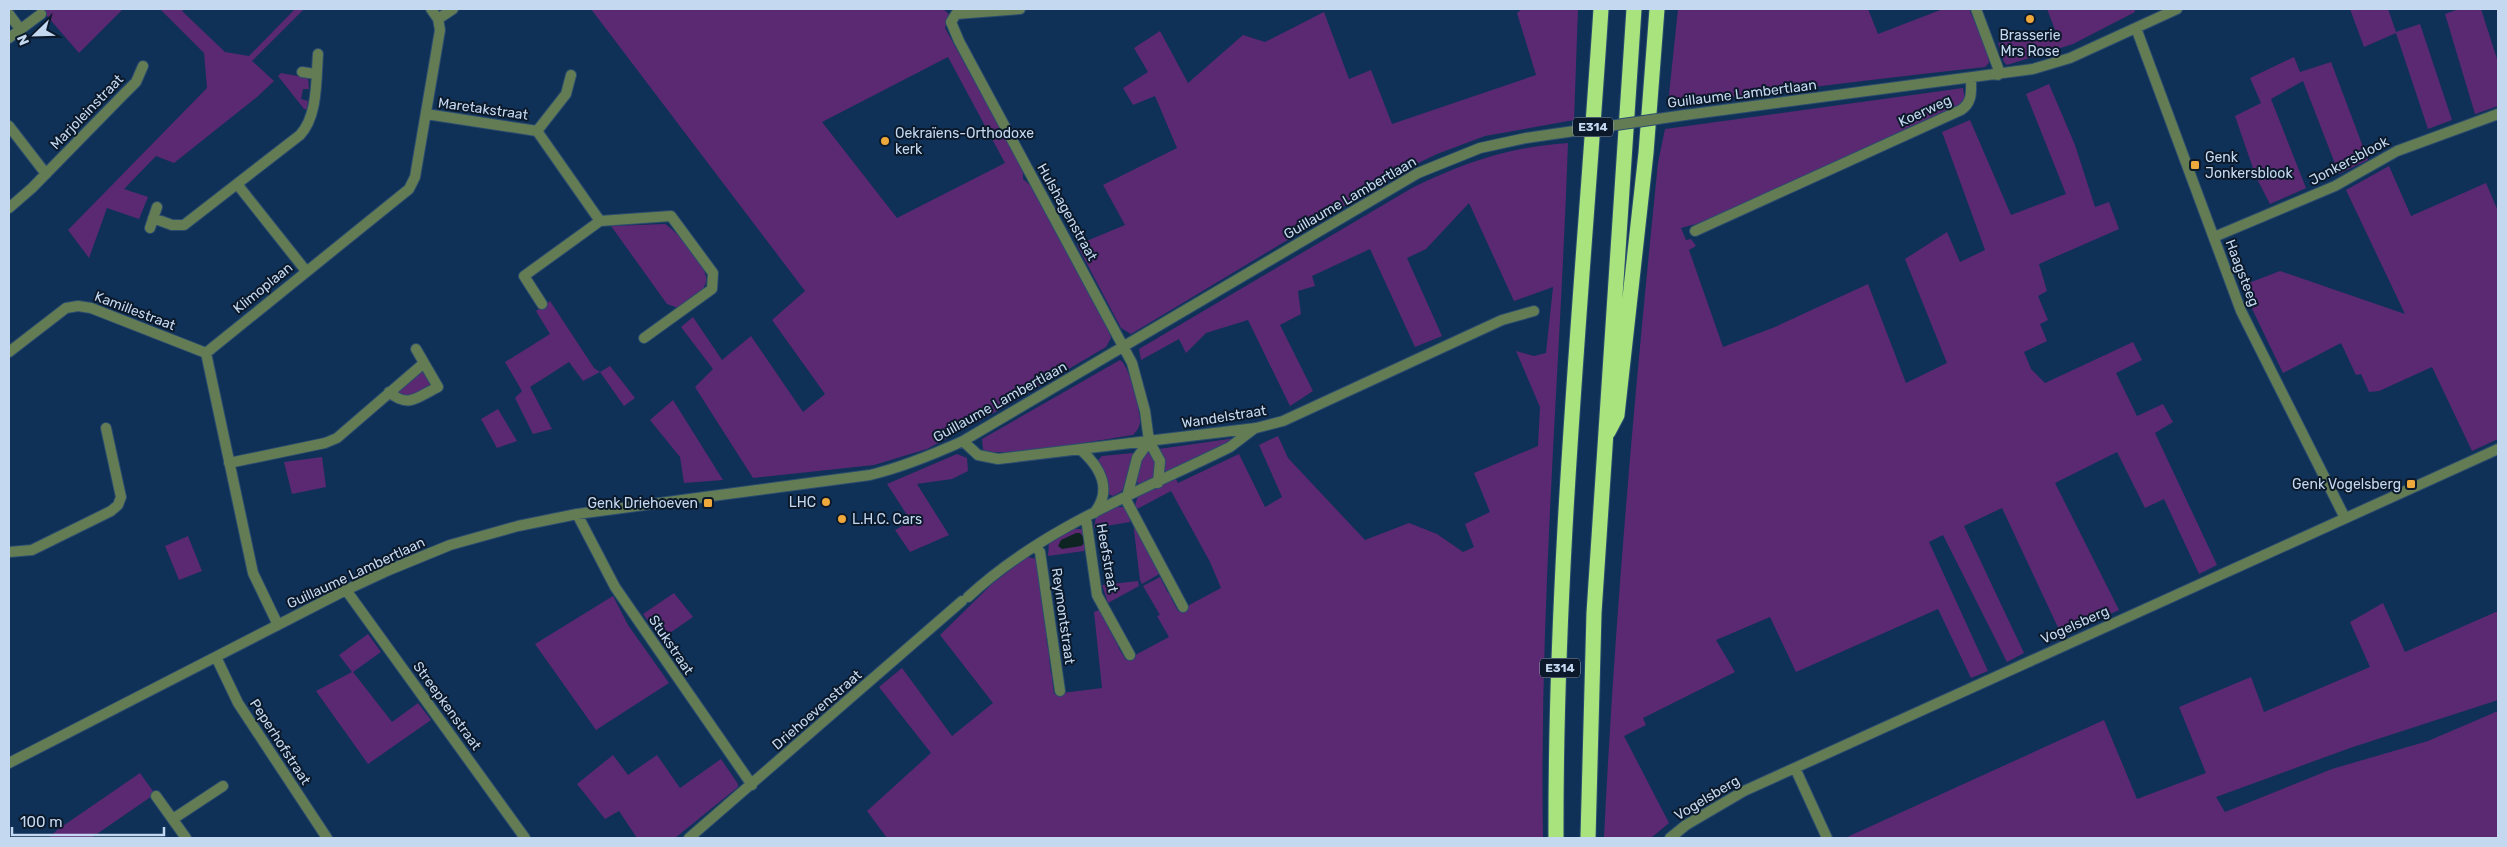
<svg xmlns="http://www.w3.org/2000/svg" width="2507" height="847" font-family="Rubik,sans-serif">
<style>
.green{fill:#5b2872;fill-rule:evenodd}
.water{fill:#0d2423}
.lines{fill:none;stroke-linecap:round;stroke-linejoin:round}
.minor-casing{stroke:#2c4c6f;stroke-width:12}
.highway-casing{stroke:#2c4c6f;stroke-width:17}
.minor{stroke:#647c54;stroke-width:10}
.highway{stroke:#a8e37d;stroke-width:15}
.minor-bridge-casing{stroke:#2c4c6f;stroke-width:12;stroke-linecap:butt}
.minor-bridge{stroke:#647c54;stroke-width:10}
.poi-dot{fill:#eea83c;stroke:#0b192a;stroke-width:2}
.labels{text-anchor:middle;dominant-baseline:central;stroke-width:4;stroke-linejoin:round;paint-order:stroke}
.shield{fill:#0b192a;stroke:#8c9fb5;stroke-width:1}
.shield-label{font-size:12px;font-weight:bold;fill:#c4d8f0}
.poi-label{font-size:14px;fill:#c4d8f0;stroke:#0b192a;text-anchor:start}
.street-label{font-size:14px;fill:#c4d8f0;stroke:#0b192a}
</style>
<rect width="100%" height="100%" fill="#0f3157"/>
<path class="green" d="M41 9H123L79 53Z
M160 9H185L182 11 225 52 249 56 295 9H304L252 61 274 81 257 97 174 163 156 156 124 189 148 197 139 219 107 208 89 258 68 230 207 88 204 53Z
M591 9H943L949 14 945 28 1023 170V179L1030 185 1108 330 1111 338 1106 347 999 410 927 449 874 465 753 478 695 387 713 369 681 327 693 317 722 360 751 336 803 412 825 394 772 320 805 291ZM948 57 1005 163 897 218 822 122Z
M1522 9H1578L1574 120 1485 136 1437 154 1404 170 1131 334 1121 328 1077 245 1125 225 1103 185 1177 148 1155 96 1133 105 1123 88 1148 72 1134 48 1160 31 1188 83 1243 35 1265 42 1324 12 1349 79 1371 70 1392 124 1536 75 1517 13Z
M1678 9H1868L1878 34 1943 9H1969L1987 50 1989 63 1985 67C1879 78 1774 93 1668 104Z
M2047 9H2134L2135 12 2073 44 2007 65 2004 62 1998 43 2057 35Z
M2350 9H2388L2396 32 2420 24 2452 120 2428 129 2396 33 2364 47Z
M2459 9H2481L2498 62V106L2475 114 2445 14Z
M2294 57 2300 72 2331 62 2368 160 2339 174 2303 81 2271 99 2306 188 2270 204 2256 177 2235 116 2261 103 2250 78Z
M281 73 308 78 309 89H303L301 99 308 101 307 109H304L278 76Z
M2049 84 2075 145 2095 207 2109 202 2119 229 2039 264 2047 291 2038 296 2048 320 2040 324 2047 341 2024 352 2031 369 2045 383 2133 342 2142 360 2116 373 2137 416 2163 404 2173 422 2155 433 2217 565 2199 574 2164 499 2145 508 2117 452 2055 483 2119 610 2062 636 2002 508 1964 526 2024 653 2007 662 1943 535 1929 542 1988 671 1971 678 1938 609 1796 672 1770 617 1716 640 1735 672 1643 718 1646 725 1624 736 1669 823 1651 838H1604C1615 612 1635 388 1658 163L1665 129 1963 88 1965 100 1960 104 1703 222 1681 228 1686 240 1691 239 1696 246 1689 250 1723 347 1775 327 1868 284 1906 383 1947 363 1905 259 1947 232 1960 262 1985 250 1942 132 1970 120 2011 215 2066 194 2026 94Z
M1568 143C1560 374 1539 606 1543 838H887L867 811 931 753 879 687 902 668 952 736 993 703 940 635 992 584 1027 557 1038 559 1039 583 1049 637 1046 638 1049 654H1052V657L1049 658 1051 674H1054L1055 678 1052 679 1054 694 1102 688 1094 612 1099 610 1117 644 1121 645 1118 647 1126 660 1169 637 1157 616 1160 615 1143 586 1160 577 1168 593 1171 592 1173 596 1171 598 1178 611 1221 588 1210 562 1171 491 1137 509 1135 505 1138 496 1175 477 1178 483 1239 454 1265 507 1282 497 1259 445 1278 436 1288 458 1365 540 1409 523 1437 534 1463 552 1474 547 1465 524 1490 512 1474 473 1538 446 1540 407 1516 351 1534 356 1546 353 1553 287 1514 301 1469 203 1426 249 1407 258 1442 336 1415 347 1370 249 1312 276 1315 286 1298 291 1301 314 1280 325 1313 391 1290 406 1248 320 1206 333 1186 353 1179 339 1141 360 1139 349 1412 188C1466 162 1509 147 1568 143Z
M2389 166 2411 216 2486 183 2498 211V439L2472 451 2432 367 2379 391 2369 392 2361 374 2356 375 2341 343 2283 373 2241 286 2280 271 2405 314 2346 190Z
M665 224C677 231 710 269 706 282 703 294 687 301 678 308L667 304 611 226Z
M550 301 594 368 600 372 610 366 635 398 624 406 600 372 583 381 569 362 530 387 552 429 533 434 515 398 522 391 505 362 550 334 536 311Z
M1120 360C1129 364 1140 410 1140 421 1140 427 1137 431 1133 435 1111 438 994 460 983 449L982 439Z
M422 371 432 384C427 391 412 398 403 398L399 393 400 388Z
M673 400 723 480 684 483 680 457 650 420Z
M498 409 517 441 497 448 481 419Z
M1236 438 1237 440 1164 475 1159 449Z
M1148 451 1155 457 1156 471 1150 482 1140 485 1136 481 1140 458Z
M1133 453 1134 458 1122 491 1113 496 1108 494 1098 460 1102 456Z
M957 454 967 458 968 471 952 479 917 484 949 535 910 552 895 530 911 521 887 484Z
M322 457 326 487 292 494 284 462Z
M1115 507H1124L1129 514 1130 522 1094 528 1096 517Z
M1133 522 1161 573 1142 584 1140 580Z
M1074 529H1082C1088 535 1088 543 1084 551L1048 556 1049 542Z
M188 536 202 571 179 580 165 546Z
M1138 581 1139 586 1108 603 1102 585Z
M674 593 693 617 661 639 643 614Z
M613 596 628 625 669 683 596 730 535 644Z
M2383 603 2405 652 2498 611V700L2350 748 2216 797 2225 812 2332 769 2428 741 2498 711V838H1845L2104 720 2137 799 2206 773 2179 707 2251 677 2264 712 2370 667 2350 622Z
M368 634 381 652 353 672 392 722 418 703 431 720 368 764 316 691 352 672 339 655Z
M613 755 628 775 657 755 680 788 721 759 738 784V787L675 838H637L619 811 605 819 577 784Z
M140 773 155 794 91 838H49L57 830Z"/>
<path class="water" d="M1076 533H1080L1085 539V543L1081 546 1062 549 1058 546 1061 540Z"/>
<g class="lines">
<g class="minor-casing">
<path id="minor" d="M1020 9 956 14 951 22 959 41 1132 363 1145 411 1149 441 1160 461 1158 483
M1976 9 1998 68V75
M9 14 20 29
M438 19 453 9
M2136 28 2241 311 2345 518
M9 38 41 14
M302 72 316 74
M426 114 537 131 600 221 671 216 713 273 712 289 644 338
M1685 115 2033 69 2070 58 2177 9
M9 126 46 174
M537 131 566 94 571 75
M237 184 306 271
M9 208 32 188 123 95 136 82 143 66
M153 218 172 225H184L300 135C318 116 316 80 318 54
M150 228 157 207
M1695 231 1961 110C1973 102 1971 91 1971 78
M2214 237 2335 186 2397 151 2498 114
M542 304 524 276 600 221
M9 352 66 308 78 306 91 308 206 353
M389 392C409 409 417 397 438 387L416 349
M963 441 978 455 998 459 1256 428 1283 421 1502 320 1534 311
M1081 450C1100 467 1113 490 1094 513
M229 463 325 443 337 438 424 363
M1127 497 1137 458 1149 441
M1125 498 1183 607
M577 514 615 587 752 785
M1086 518 1097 595 1130 655
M1035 546 1040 552 1060 691
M9 552 32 550 111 511 118 505 121 497 106 428
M346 590 525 838
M968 597C1042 528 1141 491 1230 447L1255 428
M278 625 253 573 206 353 409 189 415 177 440 30 438 19 431 9
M216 657 238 703 327 838
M9 763 346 590 389 570 450 545 518 526 577 514 870 475C903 467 932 455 963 441L1418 173 1480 148 1526 138
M1795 768 1827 838
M156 796 186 838
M173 819 223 786
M689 838 962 601
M1670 838 1686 825 1744 791 2498 449"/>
</g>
<g class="highway-casing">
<path id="highway" d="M1608 432 1617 415 1646 153 1657 9
M1556 838C1555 562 1583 285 1601 9
M1588 838 1594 613 1634 9"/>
</g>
<use href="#minor" class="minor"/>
<use href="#highway" class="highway"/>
<g class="minor-bridge-casing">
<path id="minor-bridge" d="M1526 138 1685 115"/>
</g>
<use href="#minor-bridge" class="minor-bridge"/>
</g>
<g class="poi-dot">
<circle cx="2030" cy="19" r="5"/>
<circle cx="885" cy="141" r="5"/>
<rect x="2190" y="160" width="10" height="10" rx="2.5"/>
<rect x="2406" y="479" width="10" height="10" rx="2.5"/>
<circle cx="826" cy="502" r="5"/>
<rect x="703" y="498" width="10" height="10" rx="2.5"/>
<circle cx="842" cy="519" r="5"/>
</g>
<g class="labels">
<g class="shield">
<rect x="1573" y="117.5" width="40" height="19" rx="4"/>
<rect x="1540" y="658.5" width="40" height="19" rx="4"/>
</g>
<g class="shield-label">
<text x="1593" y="127">E314</text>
<text x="1560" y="668">E314</text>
</g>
<g class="poi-label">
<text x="2030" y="35" text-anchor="middle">Brasserie<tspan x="2030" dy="16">Mrs Rose</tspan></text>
<text x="895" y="133">Oekraïens-Orthodoxe<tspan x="895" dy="16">kerk</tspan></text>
<text x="2205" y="157">Genk<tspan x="2205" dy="16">Jonkersblook</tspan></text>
<text x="2401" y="484" text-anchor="end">Genk Vogelsberg</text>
<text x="816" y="502" text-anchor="end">LHC</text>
<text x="698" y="503" text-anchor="end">Genk Driehoeven</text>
<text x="852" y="519">L.H.C. Cars</text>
</g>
<g class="street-label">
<text transform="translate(1742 94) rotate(-7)">Guillaume Lambertlaan</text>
<text transform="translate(483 109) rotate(8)">Maretakstraat</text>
<text transform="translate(1925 111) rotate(-25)">Koerweg</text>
<text transform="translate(87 112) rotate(-46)">Marjoleinstraat</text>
<text transform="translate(2349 161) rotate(-28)">Jonkersblook</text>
<text transform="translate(1350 198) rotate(-30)">Guillaume Lambertlaan</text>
<text transform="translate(1067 212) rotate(61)">Hulshagenstraat</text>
<text transform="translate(2242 273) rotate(69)">Haagsteeg</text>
<text transform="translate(263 288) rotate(-39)">Klimoplaan</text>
<text transform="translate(135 311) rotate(21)">Kamillestraat</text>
<text transform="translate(1000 402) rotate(-29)">Guillaume Lambertlaan</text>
<text transform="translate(1224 417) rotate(-9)">Wandelstraat</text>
<text transform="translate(1107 558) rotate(80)">Heefstraat</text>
<text transform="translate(356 573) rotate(-25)">Guillaume Lambertlaan</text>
<text transform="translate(1063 616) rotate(82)">Reymontstraat</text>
<text transform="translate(2075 625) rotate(-24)">Vogelsberg</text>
<text transform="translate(671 645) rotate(56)">Stukstraat</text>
<text transform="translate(447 706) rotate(54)">Streepkenstraat</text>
<text transform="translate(817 710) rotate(-41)">Driehoevenstraat</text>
<text transform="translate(280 742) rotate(57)">Peperhofstraat</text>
<text transform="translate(1707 798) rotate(-31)">Vogelsberg</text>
</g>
</g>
<rect width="2507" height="847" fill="none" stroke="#c4d8f0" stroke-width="20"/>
<g transform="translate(35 35) rotate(247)" stroke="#0b192a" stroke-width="4" paint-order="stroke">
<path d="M0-4L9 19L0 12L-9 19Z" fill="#c4d8f0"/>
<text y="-8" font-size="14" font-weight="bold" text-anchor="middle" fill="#c4d8f0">N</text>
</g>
<path d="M12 827v8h152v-8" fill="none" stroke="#c4d8f0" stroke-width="2.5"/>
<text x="20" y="827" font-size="15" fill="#c4d8f0" stroke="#0b192a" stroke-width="4" paint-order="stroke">100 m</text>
</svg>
